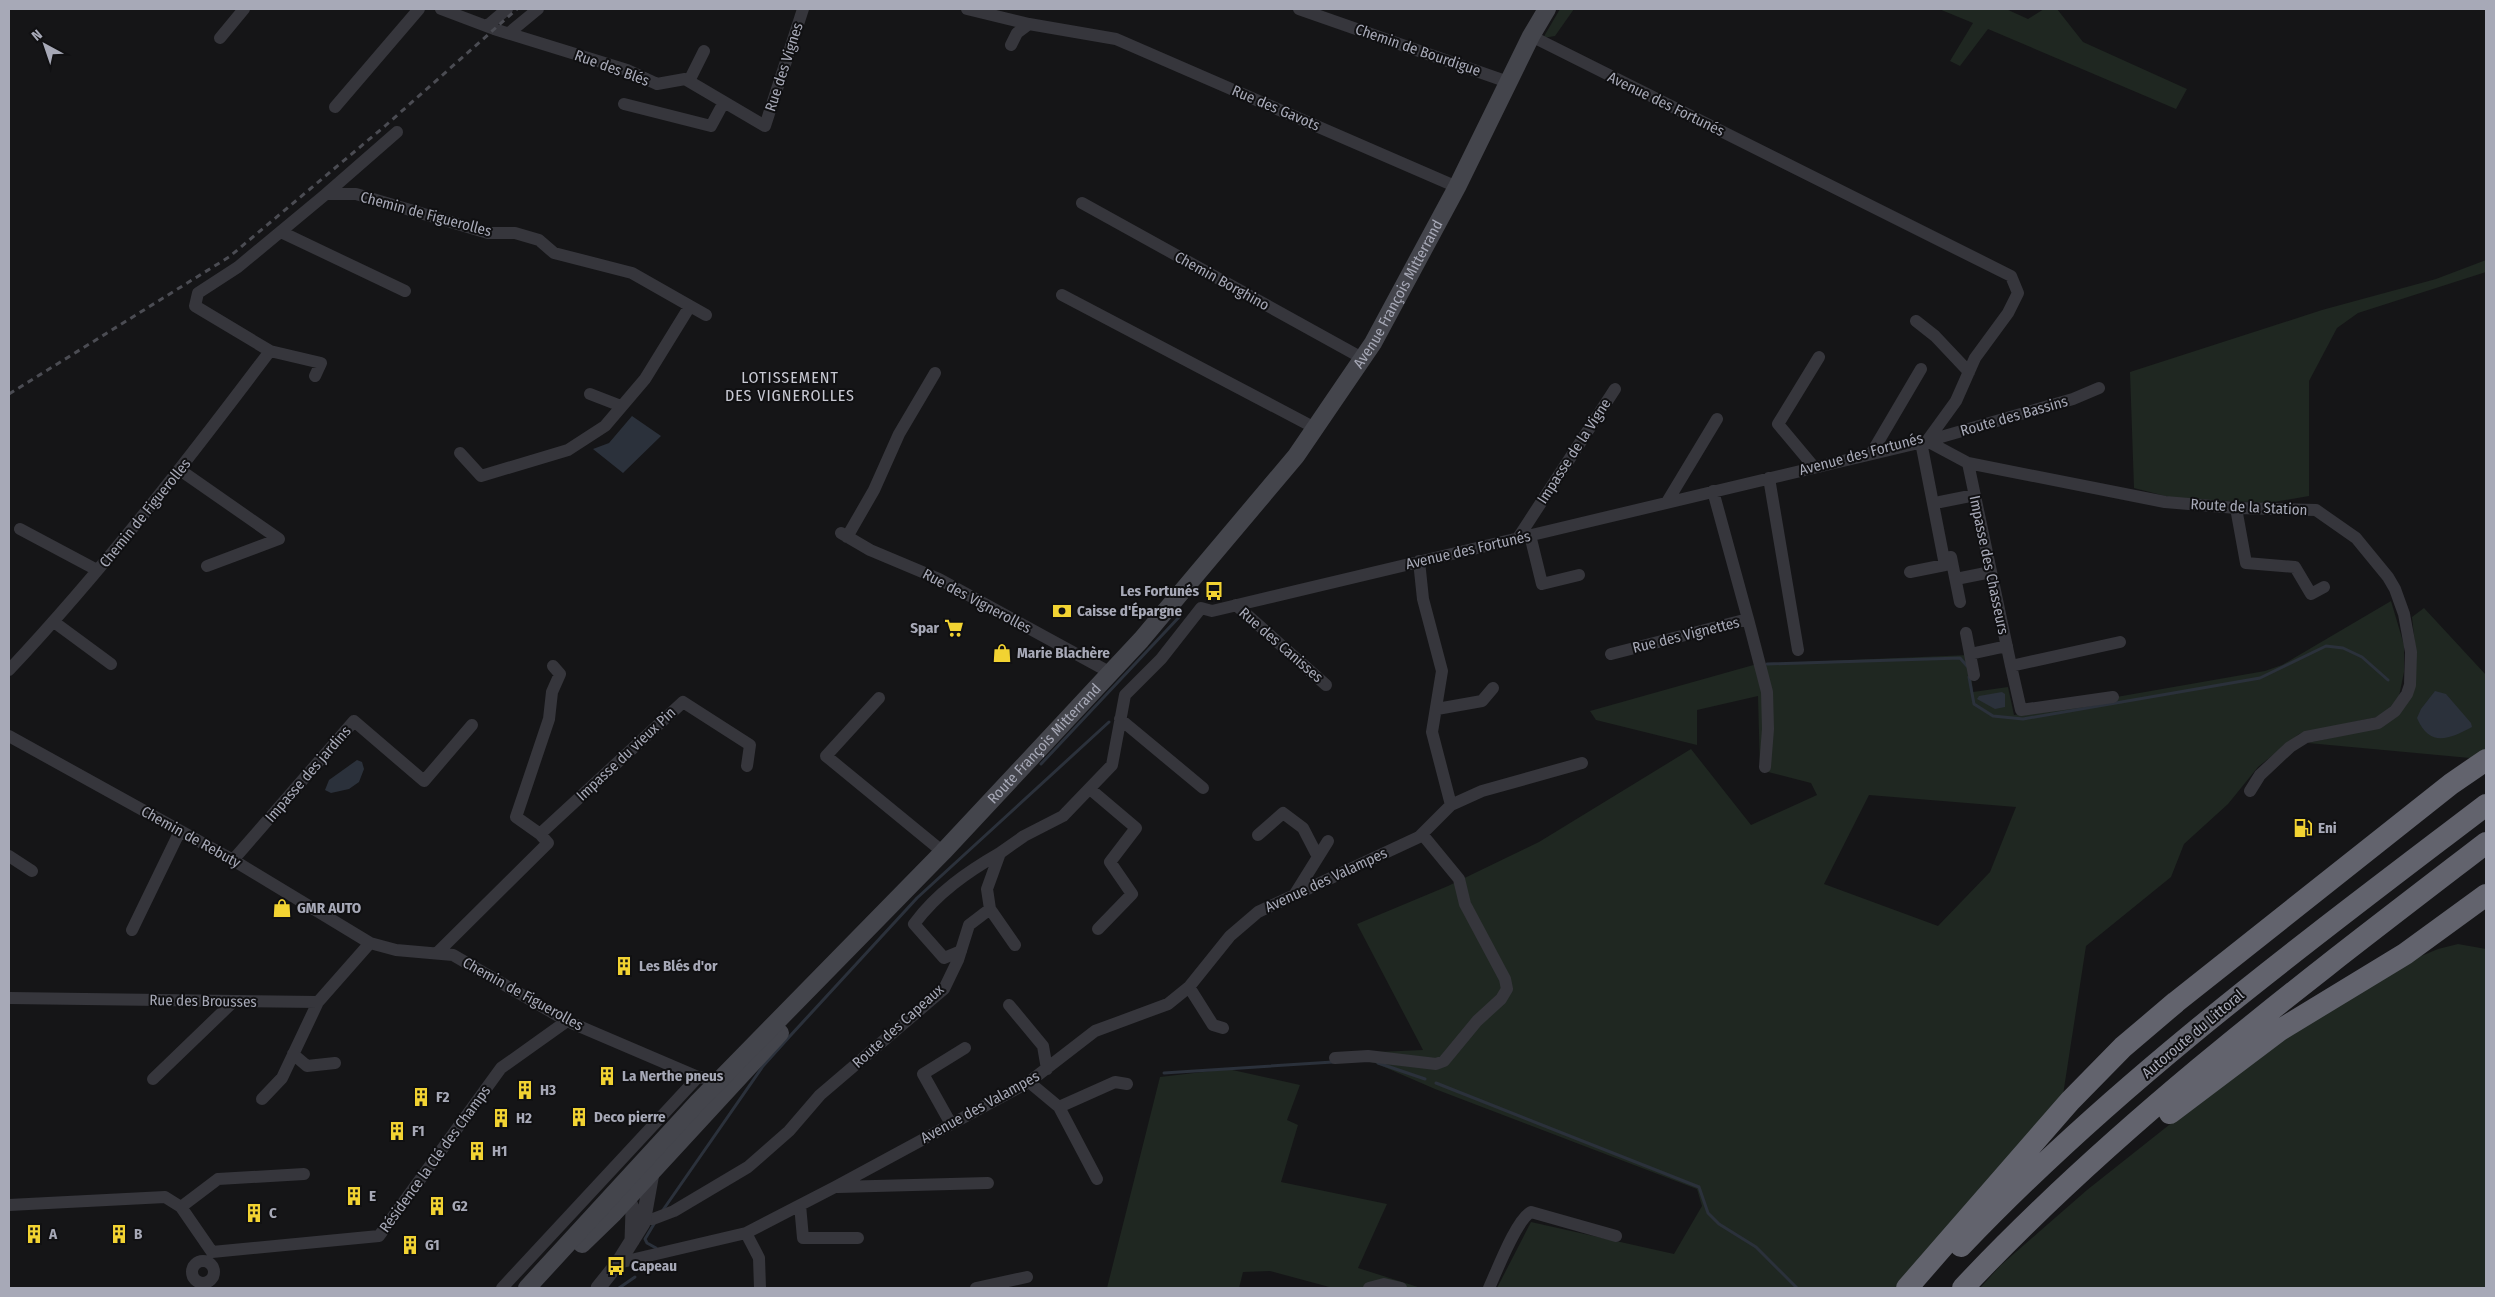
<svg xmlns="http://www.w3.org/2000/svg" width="2495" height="1297" font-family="'Fira Sans Condensed',sans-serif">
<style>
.green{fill:#1f2721;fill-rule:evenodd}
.water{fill:#2b313b}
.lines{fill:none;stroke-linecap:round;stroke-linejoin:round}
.stream{stroke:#2b313b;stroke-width:3}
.minor{stroke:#36363c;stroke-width:12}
.tertiary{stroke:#36363c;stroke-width:15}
.secondary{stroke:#44454c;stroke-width:18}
.motorway{stroke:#62636d;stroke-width:22}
.rail{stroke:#4b4c53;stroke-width:3;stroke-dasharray:6 5;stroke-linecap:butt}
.labels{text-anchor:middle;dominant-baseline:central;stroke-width:4;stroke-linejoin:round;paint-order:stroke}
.street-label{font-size:15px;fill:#a7a9b7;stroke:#101012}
.poi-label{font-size:15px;font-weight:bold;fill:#a7a9b7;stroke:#101012;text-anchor:start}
.neighbourhood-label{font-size:16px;letter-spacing:1px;fill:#c8c9d3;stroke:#101012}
</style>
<rect width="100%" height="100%" fill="#151517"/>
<path class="green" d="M1560 9H1574L1555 36 1543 38Z
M1939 9H2006L2028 19 2044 9H2057L2083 42 2187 89 2176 109 1988 29 1960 66 1950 61 1973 23Z
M2486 260V272L2358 313 2337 328 2309 381V496L2268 503 2173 498 2134 488 2130 372 2322 310 2436 279Z
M2391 601 2404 645V672L2398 701 2381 716 2299 734 2258 767 2228 804 2184 844 2171 877 2086 946 2063 1095 1898 1288H1497L1531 1222 1674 1254 1702 1206 1697 1189 1435 1089 1375 1063 1332 1054 1423 1050 1357 924 1448 886 1539 842 1691 749 1751 825 1817 795 1811 783 1760 770 1758 696 1697 710V745L1596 720 1590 711 1757 664 1969 655 1973 692 2008 687 2014 715 2265 671 2282 665ZM1869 795 2016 807 1990 872 1938 926 1824 884Z
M2424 608 2486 675V750L2470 758 2308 743 2353 733 2406 704 2415 645 2412 617Z
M2458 944 2486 949V1288H1980L2001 1265 2087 1190 2261 1052 2414 959 2438 949Z
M1228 1069 1300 1085 1287 1120 1298 1125 1281 1182 1387 1204 1358 1268 1421 1288H1333L1270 1271 1243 1272 1239 1288H1107L1160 1077Z"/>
<path class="water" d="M632 416 661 436 623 473 593 449 609 443Z
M2435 691 2446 694 2471 723 2472 727C2449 739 2430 748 2417 718L2421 709Z
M2002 692 2005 694V707L1995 709 1977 699 1979 696Z
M357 760 362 762 364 769 359 782 349 789 331 793 325 790 329 780Z"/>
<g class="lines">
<path class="stream" d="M1767 664 1960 658 1967 666
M1969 677 1974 704 1993 716 2023 719 2260 678 2326 646 2343 648 2362 657 2388 680
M1041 764 1181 615
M1378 1063 1425 1079
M1164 1073 1333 1062
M1436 1083 1699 1187 1708 1213 1719 1224 1756 1247 1797 1288
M663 1210 763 1066 790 1036 917 898 1109 722
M654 1224 645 1239 647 1243 656 1248
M619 1288 635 1277"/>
<path class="minor" d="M441 9 494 29 627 70 657 84 685 79 765 126 803 9
M967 9 1029 24
M1299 9 1508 82
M487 26 507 9
M509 33 538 9
M220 38 244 9
M1011 45 1017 33 1029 24 1116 39 1457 187
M689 81 704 51
M624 104 711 126 724 102
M335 107 419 9
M326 194 397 132
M1082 203 1362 358
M281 232 405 291
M1062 295 1315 428
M690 306 706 315
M1916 321 1935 336 1969 372
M270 351 321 363 315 376
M590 394 621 406
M1927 441 1968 463 2165 502 2236 508 2316 510 2356 538 2388 577 2395 589 2404 614 2411 652 2410 685 2407 694 2395 711 2378 723 2306 737 2290 747 2260 775 2250 791
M1927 441 2073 399 2099 388
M1871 454 1921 369
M1968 463 2011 666 2120 642
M1814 467 1778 424 1819 357
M180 470 279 539 207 566
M1769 478 1798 650
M1667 502 1717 419
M1940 502 1975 495
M2236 508 2246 563 2295 567 2311 594 2324 587
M20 529 97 570
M841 533 870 550 939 579 1111 673
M1530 535 1542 584 1579 575
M847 537 874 490 899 434 935 373
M1518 538 1615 389
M1951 557 1960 602
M1419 561 1423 599 1442 671 1432 732 1451 805
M1910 572 1945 565 1921 442
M1956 579 1991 572
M1236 605 1326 685
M1748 619 1767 692 1768 729 1765 767
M54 622 111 664
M1966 633 1974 675
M1611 654 1748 619 1713 491
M1970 654 2007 646
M2011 666 2021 710 2113 697
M9 670C103 570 187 461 270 351L195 306 198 293 238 267 326 194H356L488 233H515L539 240 554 253 632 273 690 306 645 379 605 426 568 450 481 476 460 453
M879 698 826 756 943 852
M1437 709 1482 701 1493 688
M1120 719 1203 788
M9 736 233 860 370 943 396 950 453 955 567 1021 698 1077 719 1080
M1090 789 1136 828 1110 862 1132 894 1098 929
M540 834 683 702 750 745 747 766
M1258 835 1283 813 1303 828 1318 857
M9 856 32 871
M233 860 354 721 424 781 472 725
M1295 894 1328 841
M990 909 1015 945
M132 930 180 831
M961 951 944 958 914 924C937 893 967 872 1000 853
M437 953 548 843 540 834 516 817 549 719 552 692 560 674 553 666
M1189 987 1213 1025 1223 1028
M9 998 318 1002 370 943
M1009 1005 1043 1046 1047 1069
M293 1054 307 1066 335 1063
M1335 1058 1368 1056 1436 1064 1444 1061 1477 1021 1501 999 1507 989 1505 979 1465 904 1459 879 1422 834
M153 1079 234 1001
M1029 1082 1059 1107 1097 1179
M262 1099 282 1078 318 1002
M1059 1107 1115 1082 1127 1084
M951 1124 923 1074 965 1048
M838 1187 988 1183
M9 1205 165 1197 181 1207 212 1252
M800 1205 803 1238H858
M181 1207 218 1179 304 1174
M637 1223 644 1219H653L674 1211 748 1167 789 1131 820 1095 944 989 958 960 969 925 990 909 987 889 1000 853 1024 836 1063 816 1112 765 1125 695 1161 659 1201 608 1212 611 1927 441 1956 401 1975 358 2008 313 2018 293 2011 276 1531 36
M746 1233 759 1258 760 1288
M212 1252 379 1236 501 1068 567 1021
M192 1272a11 11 0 1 1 22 0a11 11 0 1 1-22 0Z
M618 1263 746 1233 835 1187 1029 1082 1095 1031 1168 1004 1189 987 1230 936 1258 912 1419 837 1451 805 1482 791 1582 763
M502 1288 698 1077
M976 1288 1027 1277
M1369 1288 1384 1284 1401 1288
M1489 1288C1497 1271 1516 1220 1531 1212L1616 1236"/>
<path class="tertiary" d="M629 1189 628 1199 633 1210 632 1241
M598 1288 618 1263 643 1223 652 1173"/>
<g class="secondary">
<path d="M582 1244 614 1213 780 1033"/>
<path id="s1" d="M527 1288 697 1103 943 852 1141 640 1296 456 1373 343 1457 187 1531 36 1547 9"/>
</g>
<path class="motorway" d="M2170 1113 2280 1030 2405 954 2486 895
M1961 1246C2119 1080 2305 943 2486 805
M1907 1288 2070 1101 2123 1047 2176 1002 2451 784 2486 760
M1963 1288C2120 1121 2305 982 2486 843"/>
<path class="rail" d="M9 394 229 257 385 126 517 9"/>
</g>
<defs>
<g id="bus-bare" transform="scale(1.5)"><path d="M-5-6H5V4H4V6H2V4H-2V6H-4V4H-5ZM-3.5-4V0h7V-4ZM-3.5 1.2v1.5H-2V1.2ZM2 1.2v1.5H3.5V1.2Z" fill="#f2d332" stroke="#101012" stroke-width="2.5" paint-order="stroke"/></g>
<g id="bank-bare" transform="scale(1.5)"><path d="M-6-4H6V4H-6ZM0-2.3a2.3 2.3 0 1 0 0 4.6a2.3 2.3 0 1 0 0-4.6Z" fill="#f2d332" stroke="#101012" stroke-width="2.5" paint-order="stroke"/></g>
<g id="supermarket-bare" transform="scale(1.5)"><path d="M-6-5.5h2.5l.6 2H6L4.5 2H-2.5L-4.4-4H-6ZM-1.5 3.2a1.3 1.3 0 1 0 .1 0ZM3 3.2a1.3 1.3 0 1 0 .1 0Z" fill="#f2d332" stroke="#101012" stroke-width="2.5" paint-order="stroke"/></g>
<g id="shop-bare" transform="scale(1.5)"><path d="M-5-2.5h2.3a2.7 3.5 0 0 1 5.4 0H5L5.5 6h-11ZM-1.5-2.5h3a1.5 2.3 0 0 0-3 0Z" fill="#f2d332" stroke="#101012" stroke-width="2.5" paint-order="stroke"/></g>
<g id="fuel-bare" transform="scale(1.5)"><path d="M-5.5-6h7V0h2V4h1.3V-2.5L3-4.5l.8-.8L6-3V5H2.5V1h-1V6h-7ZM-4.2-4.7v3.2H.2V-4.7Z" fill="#f2d332" stroke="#101012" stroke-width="2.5" paint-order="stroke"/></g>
<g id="building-bare" transform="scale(1.5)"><path d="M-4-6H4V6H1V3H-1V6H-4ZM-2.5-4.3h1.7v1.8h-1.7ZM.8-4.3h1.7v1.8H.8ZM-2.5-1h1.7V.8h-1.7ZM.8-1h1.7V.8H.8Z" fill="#f2d332" stroke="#101012" stroke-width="2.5" paint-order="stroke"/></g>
</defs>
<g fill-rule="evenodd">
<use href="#bus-bare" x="1214" y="591"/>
<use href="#bank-bare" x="1062" y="611"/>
<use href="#supermarket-bare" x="954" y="628"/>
<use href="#shop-bare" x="1002" y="653"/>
<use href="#fuel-bare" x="2303" y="828"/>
<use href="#shop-bare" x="282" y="908"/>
<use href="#building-bare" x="624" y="966"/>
<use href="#building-bare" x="607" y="1076"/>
<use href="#building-bare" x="525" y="1090"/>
<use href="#building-bare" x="421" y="1097"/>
<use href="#building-bare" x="579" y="1117"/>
<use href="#building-bare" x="501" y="1118"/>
<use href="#building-bare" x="397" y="1131"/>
<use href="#building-bare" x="477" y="1151"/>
<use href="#building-bare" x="354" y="1196"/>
<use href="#building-bare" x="437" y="1206"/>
<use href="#building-bare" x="254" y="1213"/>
<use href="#building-bare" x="34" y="1234"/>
<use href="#building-bare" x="119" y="1234"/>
<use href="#building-bare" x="410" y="1245"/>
<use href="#bus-bare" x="616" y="1266"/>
</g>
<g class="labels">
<g class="street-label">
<text transform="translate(1418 50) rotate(19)">Chemin de Bourdigue</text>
<text transform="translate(784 67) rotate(-72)">Rue des Vignes</text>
<text transform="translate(612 68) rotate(20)">Rue des Blés</text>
<text transform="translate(1666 104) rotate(26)">Avenue des Fortunés</text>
<text transform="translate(1276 108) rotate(23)">Rue des Gavots</text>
<text transform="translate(426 214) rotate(15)">Chemin de Figuerolles</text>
<text transform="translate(1222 281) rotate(29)">Chemin Borghino</text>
<text stroke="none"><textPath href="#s1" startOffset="1325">Avenue François Mitterrand</textPath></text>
<text transform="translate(2014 416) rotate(-16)">Route des Bassins</text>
<text transform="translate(1574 451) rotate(-57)">Impasse de la Vigne</text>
<text transform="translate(1861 454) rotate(-15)">Avenue des Fortunés</text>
<text transform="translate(2249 507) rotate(3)">Route de la Station</text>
<text transform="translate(145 513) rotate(-51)">Chemin de Figuerolles</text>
<text transform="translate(1468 550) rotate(-13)">Avenue des Fortunés</text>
<text transform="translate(1989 565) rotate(78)">Impasse des Chasseurs</text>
<text transform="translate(977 601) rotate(28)">Rue des Vignerolles</text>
<text transform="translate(1686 635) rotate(-14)">Rue des Vignettes</text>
<text transform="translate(1281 645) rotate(41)">Rue des Canisses</text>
<text stroke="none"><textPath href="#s1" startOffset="751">Route François Mitterrand</textPath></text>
<text transform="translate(626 754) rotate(-43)">Impasse du vieux Pin</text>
<text transform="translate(308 774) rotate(-49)">Impasse des jardins</text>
<text transform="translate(191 837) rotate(29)">Chemin de Rebuty</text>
<text transform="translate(1326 880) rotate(-25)">Avenue des Valampes</text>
<text transform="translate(523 994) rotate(29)">Chemin de Figuerolles</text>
<text transform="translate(203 1001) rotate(1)">Rue des Brousses</text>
<text transform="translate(898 1026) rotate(-42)">Route des Capeaux</text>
<text transform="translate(2193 1034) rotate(-40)">Autoroute du Littoral</text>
<text transform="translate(980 1107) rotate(-29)">Avenue des Valampes</text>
<text transform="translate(435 1159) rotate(-54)">Résidence la Clé des Champs</text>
</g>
<g class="poi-label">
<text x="1199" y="591" text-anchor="end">Les Fortunés</text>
<text x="1077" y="611">Caisse d'Épargne</text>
<text x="939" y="628" text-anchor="end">Spar</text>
<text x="1017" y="653">Marie Blachère</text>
<text x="2318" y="828">Eni</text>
<text x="297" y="908">GMR AUTO</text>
<text x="639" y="966">Les Blés d'or</text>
<text x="622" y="1076">La Nerthe pneus</text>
<text x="540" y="1090">H3</text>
<text x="436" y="1097">F2</text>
<text x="594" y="1117">Deco pierre</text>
<text x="516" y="1118">H2</text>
<text x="412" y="1131">F1</text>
<text x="492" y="1151">H1</text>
<text x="369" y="1196">E</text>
<text x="452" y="1206">G2</text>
<text x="269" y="1213">C</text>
<text x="49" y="1234">A</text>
<text x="134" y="1234">B</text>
<text x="425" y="1245">G1</text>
<text x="631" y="1266">Capeau</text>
</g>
<g class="neighbourhood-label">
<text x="790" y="377">LOTISSEMENT<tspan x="790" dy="18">DES VIGNEROLLES</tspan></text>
</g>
</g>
<rect width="2495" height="1297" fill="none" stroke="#a7a9b7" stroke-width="20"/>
<g transform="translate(45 45) rotate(320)" stroke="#101012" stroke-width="4" paint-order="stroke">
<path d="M0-4L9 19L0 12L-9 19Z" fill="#a7a9b7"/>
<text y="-8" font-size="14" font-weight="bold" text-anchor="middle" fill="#a7a9b7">N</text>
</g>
</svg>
